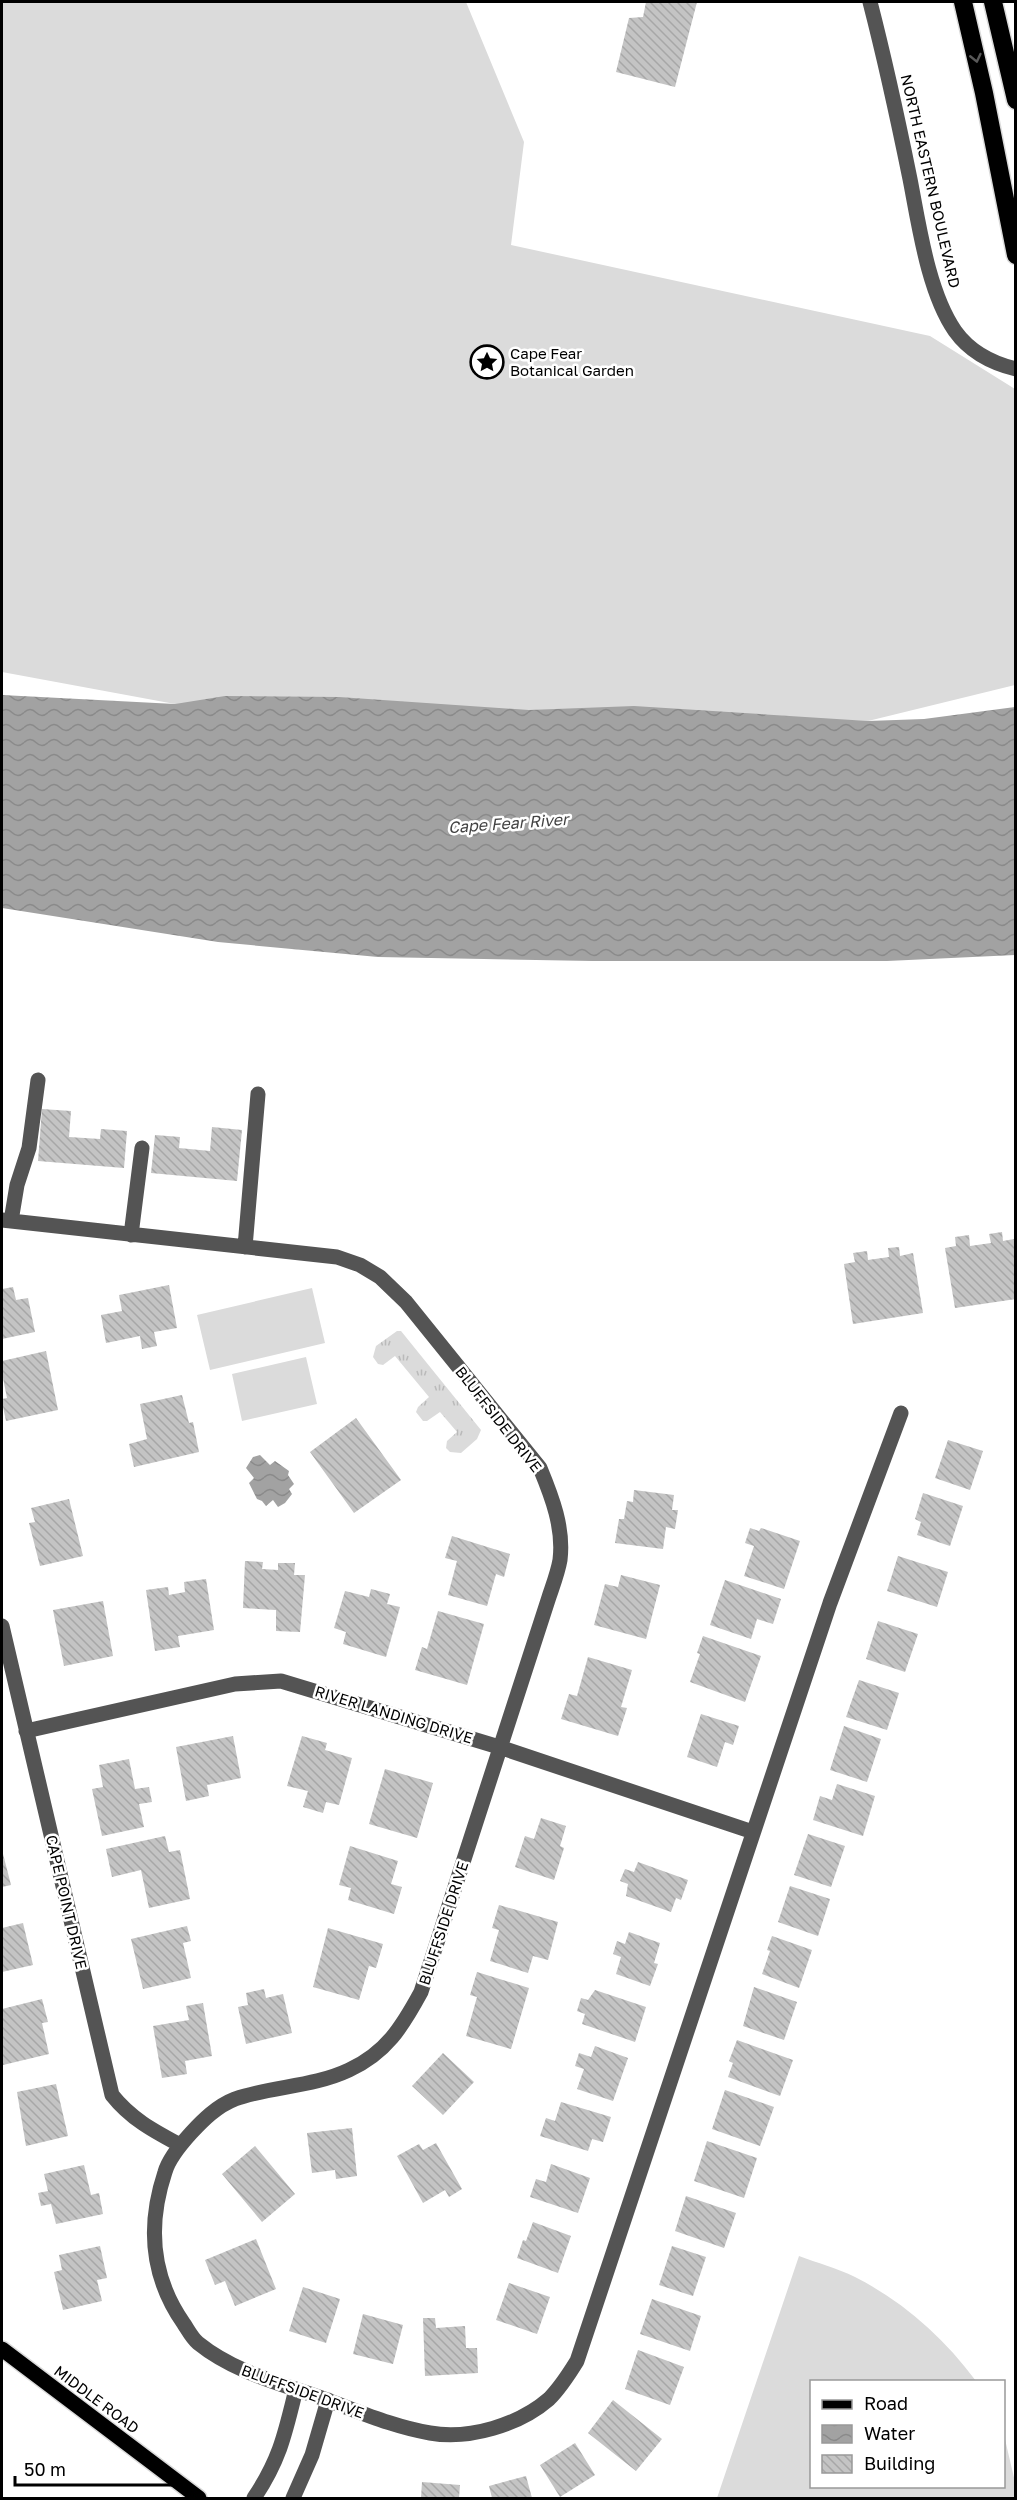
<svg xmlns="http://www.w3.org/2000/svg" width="1017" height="2500" font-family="'Golos Text',sans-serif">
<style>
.grass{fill:url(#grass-tufts)}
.garden{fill:#dbdbdb}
.water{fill:url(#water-waves)}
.building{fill:url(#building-back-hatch)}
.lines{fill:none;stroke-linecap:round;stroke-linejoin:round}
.major-casing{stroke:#dbdbdb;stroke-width:18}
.highway-casing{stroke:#dbdbdb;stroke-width:21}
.minor{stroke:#545454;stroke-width:15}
.major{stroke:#000;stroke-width:15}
.highway{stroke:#000;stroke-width:18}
.oneway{stroke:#595959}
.labels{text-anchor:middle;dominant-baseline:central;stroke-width:5;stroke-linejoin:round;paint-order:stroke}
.street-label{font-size:15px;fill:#000;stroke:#fff}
.poi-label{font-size:15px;fill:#000;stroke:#fff;text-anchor:start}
.water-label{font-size:16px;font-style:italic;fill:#434343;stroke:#fff}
</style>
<defs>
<pattern id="grass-tufts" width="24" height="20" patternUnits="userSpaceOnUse" patternTransform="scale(1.5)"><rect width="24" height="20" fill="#dbdbdb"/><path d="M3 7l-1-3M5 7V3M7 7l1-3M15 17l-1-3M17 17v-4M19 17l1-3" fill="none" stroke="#bababa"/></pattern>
<pattern id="water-waves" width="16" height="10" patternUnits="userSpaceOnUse" patternTransform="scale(1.5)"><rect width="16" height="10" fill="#a2a2a2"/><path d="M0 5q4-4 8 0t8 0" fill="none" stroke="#8a8a8a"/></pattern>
<pattern id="building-back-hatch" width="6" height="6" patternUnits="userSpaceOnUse" patternTransform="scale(1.5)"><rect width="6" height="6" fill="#c4c4c4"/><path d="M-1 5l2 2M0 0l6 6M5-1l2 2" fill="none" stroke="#a7a7a7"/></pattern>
</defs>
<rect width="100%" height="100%" fill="#fff"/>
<path class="grass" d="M397 1331H401L481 1430 477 1439 461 1453 450 1452 446 1448 447 1441 457 1432 440 1412 427 1421H423L416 1412 418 1407 429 1397 395 1356 383 1365 378 1364 373 1357 376 1346Z"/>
<path class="garden" d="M2 2H466L524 142 511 245 930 336 1015 389V685L868 721 175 704 2 672Z
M312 1288 325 1343 210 1370 197 1315Z
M306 1357 317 1404 242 1421 232 1374Z
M799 2256C817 2263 837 2268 855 2277 904 2302 943 2337 976 2381L812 2382V2486H1004V2435L1015 2482V2498H717Z"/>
<path class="water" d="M2 695 175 704 225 696 339 697 529 710 634 706 868 721 924 719 1015 707V955L887 961H592L378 957 218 942 2 908Z
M260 1455 270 1465 275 1461 289 1471 288 1475 294 1484 289 1489 292 1494 285 1503 278 1507 273 1500 266 1506 262 1501 257 1499 249 1483 254 1478 246 1468 253 1457Z"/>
<path class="building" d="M646 2H697L675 87 616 72 629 18 643 17Z
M42 1109 71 1111 69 1137 100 1139 101 1129 127 1131 124 1168 38 1161Z
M212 1127 242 1130 237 1181 151 1173 155 1135 180 1137 179 1148 210 1151Z
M1002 1232 1003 1241 1014 1239 1016 1299 955 1308 945 1248 956 1246 955 1237 969 1235 970 1246 991 1243 989 1234Z
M899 1247 900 1256 913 1253 923 1313 853 1324 844 1264 855 1262 853 1253 867 1251 868 1260 889 1257 888 1248Z
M169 1285 177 1328 154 1332 157 1346 142 1349 140 1336 106 1343 101 1315 122 1311 119 1295Z
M13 1287 16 1300 28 1298 35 1332 2 1339V1289Z
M46 1351 58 1410 6 1421 2 1402V1399L7 1398 2 1373V1361Z
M182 1395 189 1423 193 1422 199 1452 134 1467 129 1444 147 1439 140 1404Z
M356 1418 401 1480 354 1513 310 1452Z
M948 1440 983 1451 970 1490 935 1478Z
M634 1490 674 1495 672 1510H678L675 1529 666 1527 663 1549 615 1543 619 1519H624L627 1501 633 1502Z
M923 1493 963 1506 950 1546 917 1535 921 1522 915 1519Z
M69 1499 83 1556 40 1566 29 1523 35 1522 31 1508Z
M750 1528 759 1531 761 1528 800 1541 784 1589 744 1576 754 1546 745 1543Z
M452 1536 510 1554 504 1577 496 1574 487 1606 448 1595 457 1561 445 1558Z
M898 1556 948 1572 937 1607 887 1591Z
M245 1561 263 1562 262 1569 278 1570V1563H295L294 1575H305L300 1632 276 1631V1610L243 1608Z
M621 1575 660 1585 646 1639 594 1625 605 1584 618 1587Z
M206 1579 214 1630 178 1636 180 1647 155 1651 146 1590 168 1587 169 1595 185 1592 184 1582Z
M725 1580 781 1599 773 1624 757 1619 751 1639 710 1625Z
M371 1589 390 1594 387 1604 400 1607 386 1657 343 1644 346 1632 334 1628 345 1591 369 1597Z
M103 1601 113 1656 64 1666 53 1610Z
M438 1611 484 1624 467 1685 415 1670 422 1647 427 1649Z
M878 1621 918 1634 905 1672 866 1659Z
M703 1636 761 1656 745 1702 690 1682 700 1654 697 1653Z
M588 1657 632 1670 621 1707 627 1708 618 1736 561 1719 569 1694 577 1696Z
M859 1680 899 1693 887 1730 846 1717Z
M701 1714 739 1726 733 1745 725 1742 717 1767 687 1757Z
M844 1726 881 1739 867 1782 830 1770Z
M233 1736 241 1778 207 1785 209 1796 186 1801 176 1747Z
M302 1736 327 1743 325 1750 352 1758 339 1805 326 1802 323 1813 303 1807 308 1791 287 1786Z
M129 1759 135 1789 149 1787 152 1802 139 1804 144 1827 102 1836 92 1789 103 1787 99 1765Z
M385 1769 433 1783 417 1838 369 1824Z
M837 1784 875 1796 863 1836 813 1820 820 1796 832 1800Z
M541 1818 566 1826 560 1846 564 1848 554 1880 515 1867 525 1836 534 1839Z
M808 1834 845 1846 831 1887 794 1875Z
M165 1836 169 1852 180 1850 190 1899 149 1908 141 1870 112 1877 106 1849Z
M350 1846 398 1861 391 1884 402 1887 394 1914 348 1900 351 1888 339 1885Z
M2 1850 11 1885 2 1887Z
M638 1862 688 1880 681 1900 676 1898 671 1912 626 1896 628 1884 620 1881 625 1869 634 1872Z
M790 1886 830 1899 818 1936 778 1922Z
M499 1905 558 1922 548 1960 533 1956 528 1973 490 1961 499 1930 492 1928Z
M23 1923 33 1965 2 1972V1928Z
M187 1926 191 1941 183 1943 191 1978 143 1989 131 1939Z
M328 1928 383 1944 376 1968 369 1966 359 2000 313 1987Z
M629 1932 660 1943 654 1963 658 1964 650 1986 616 1974 621 1957 613 1954 617 1941 625 1944Z
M772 1936 812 1950 799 1988 762 1974 770 1951 767 1950Z
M477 1972 529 1988 511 2049 466 2036 477 1997 470 1995Z
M754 1987 797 2002 784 2040 743 2026Z
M264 1989 266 1998 283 1994 292 2033 246 2044 238 2007 248 2005 246 1993Z
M595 1990 646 2007 635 2042 582 2024 585 2014 577 2011 581 1998 588 2000Z
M42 1999 48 2022 42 2023 49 2054 3 2065 2 2009Z
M203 2003 212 2056 185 2061 187 2074 162 2078 153 2026 189 2020 186 2006Z
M737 2040 793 2060 780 2096 728 2077 733 2063 729 2061Z
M595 2046 628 2058 613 2101 577 2089 584 2069 575 2066 579 2053 591 2057Z
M443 2053 474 2082 443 2115 412 2086Z
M56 2084 68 2136 26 2146 17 2092Z
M725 2090 774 2107 760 2146 712 2129Z
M561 2102 611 2117 603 2142 592 2139 588 2151 540 2136 546 2118 555 2121Z
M352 2128 357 2176 336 2179 335 2170 312 2173 307 2133Z
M707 2141 757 2158 744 2198 694 2181Z
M436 2143 462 2189 449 2197 445 2190 423 2203 397 2156 419 2144 423 2150Z
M255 2146 295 2194 262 2222 222 2174Z
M551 2164 590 2178 578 2213 530 2197 536 2179 546 2182Z
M84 2165 91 2195 99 2193 103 2214 56 2224 51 2204 41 2206 38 2193 48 2191 44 2174Z
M686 2196 736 2213 724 2248 675 2231Z
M533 2222 571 2236 558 2273 517 2258 523 2240 526 2241Z
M256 2239 276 2289 235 2306 225 2281 215 2285 205 2260Z
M100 2246 107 2278 97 2280 102 2301 63 2310 54 2272 62 2270 59 2255Z
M672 2246 706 2257 693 2296 659 2285Z
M509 2283 550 2297 537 2334 496 2320Z
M303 2287 340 2299 326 2343 289 2331Z
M652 2299 701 2316 690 2351 640 2334Z
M363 2314 403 2325 393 2364 353 2354Z
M423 2318H435L436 2328 465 2326 466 2348H477L478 2373 425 2376Z
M638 2350 684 2367 670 2405 625 2389Z
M613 2400 662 2439 636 2471 588 2433Z
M575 2443 595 2475 560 2497 540 2465Z
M526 2476 532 2498H492L489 2486Z
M422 2482 460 2485 459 2498H421Z"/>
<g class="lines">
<g class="major-casing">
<path id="major" d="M2 2349 199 2498"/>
</g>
<g class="highway-casing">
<path id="highway" d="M963 2 984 93 1016 255
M993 2 1016 100"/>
</g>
<path class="minor" d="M870 2C885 60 898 120 910 179 919 225 928 292 955 331 970 352 991 363 1016 369
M2 1220 337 1257 360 1265 380 1277 406 1302 540 1468C552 1497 564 1528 560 1560 558 1572 553 1585 549 1597L421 1992C402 2027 386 2053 349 2070 313 2087 272 2086 235 2099 217 2106 203 2120 191 2133 181 2144 169 2158 165 2172 147 2226 151 2277 184 2324 188 2330 192 2338 198 2343 235 2373 283 2384 327 2400 360 2412 394 2427 430 2433 469 2440 519 2425 549 2399 560 2388 569 2374 577 2361L830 1603 901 1413
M11 1221 17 1185 29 1148 38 1080
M131 1235 142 1148
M245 1247 258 1094
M2 1626 112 2095C131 2119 154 2131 180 2145
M26 1731 235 1684 281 1681 499 1747 753 1832
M254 2498C280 2459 285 2434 296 2389
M293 2498 312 2455 328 2400"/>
<use href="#major" class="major"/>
<use href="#highway" class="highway"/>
</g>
<defs><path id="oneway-chevron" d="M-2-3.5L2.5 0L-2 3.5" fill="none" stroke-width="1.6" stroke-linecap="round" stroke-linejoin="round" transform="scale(1.5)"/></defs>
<use class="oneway" href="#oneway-chevron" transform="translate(976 58) rotate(77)"/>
<defs>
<g id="sight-ring" transform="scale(1.725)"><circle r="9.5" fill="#fff" stroke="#000" stroke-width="1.5"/><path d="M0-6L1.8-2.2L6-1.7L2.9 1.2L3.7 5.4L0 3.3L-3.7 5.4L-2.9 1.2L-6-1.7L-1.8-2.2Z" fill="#000"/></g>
</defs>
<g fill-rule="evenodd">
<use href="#sight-ring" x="487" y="362"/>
</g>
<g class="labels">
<g class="street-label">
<text transform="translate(931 181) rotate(77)">NORTH EASTERN BOULEVARD</text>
<text transform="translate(499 1419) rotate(52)">BLUFFSIDE DRIVE</text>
<text transform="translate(394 1714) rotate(17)">RIVER LANDING DRIVE</text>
<text transform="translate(67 1902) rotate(77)">CAPE POINT DRIVE</text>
<text transform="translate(443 1923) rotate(-72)">BLUFFSIDE DRIVE</text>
<text transform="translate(303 2391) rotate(20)">BLUFFSIDE DRIVE</text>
<text transform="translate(97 2399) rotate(37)">MIDDLE ROAD</text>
</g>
<g class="poi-label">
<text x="510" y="353">Cape Fear<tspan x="510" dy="17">Botanical Garden</tspan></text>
</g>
<g class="water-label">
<text transform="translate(508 823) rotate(-4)">Cape Fear River</text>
</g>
</g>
<rect width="1017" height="2500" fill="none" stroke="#000000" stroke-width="6"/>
<rect x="810" y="2380" width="195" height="108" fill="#ffffff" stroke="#999999" stroke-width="1.5"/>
<rect x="822" y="2400" width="30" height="9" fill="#000000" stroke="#999999" stroke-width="1.5"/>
<text x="864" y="2410" font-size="18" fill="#000000">Road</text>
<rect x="822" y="2425" width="30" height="18" fill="url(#water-waves)" stroke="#999999" stroke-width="1.5"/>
<text x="864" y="2440" font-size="18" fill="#000000">Water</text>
<rect x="822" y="2455" width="30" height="18" fill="url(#building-back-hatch)" stroke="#999999" stroke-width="1.5"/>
<text x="864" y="2470" font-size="18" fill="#000000">Building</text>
<path d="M15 2476v9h160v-9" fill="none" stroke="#000000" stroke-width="3"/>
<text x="24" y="2476" font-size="18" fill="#000000" stroke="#ffffff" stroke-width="4.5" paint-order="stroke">50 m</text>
</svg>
